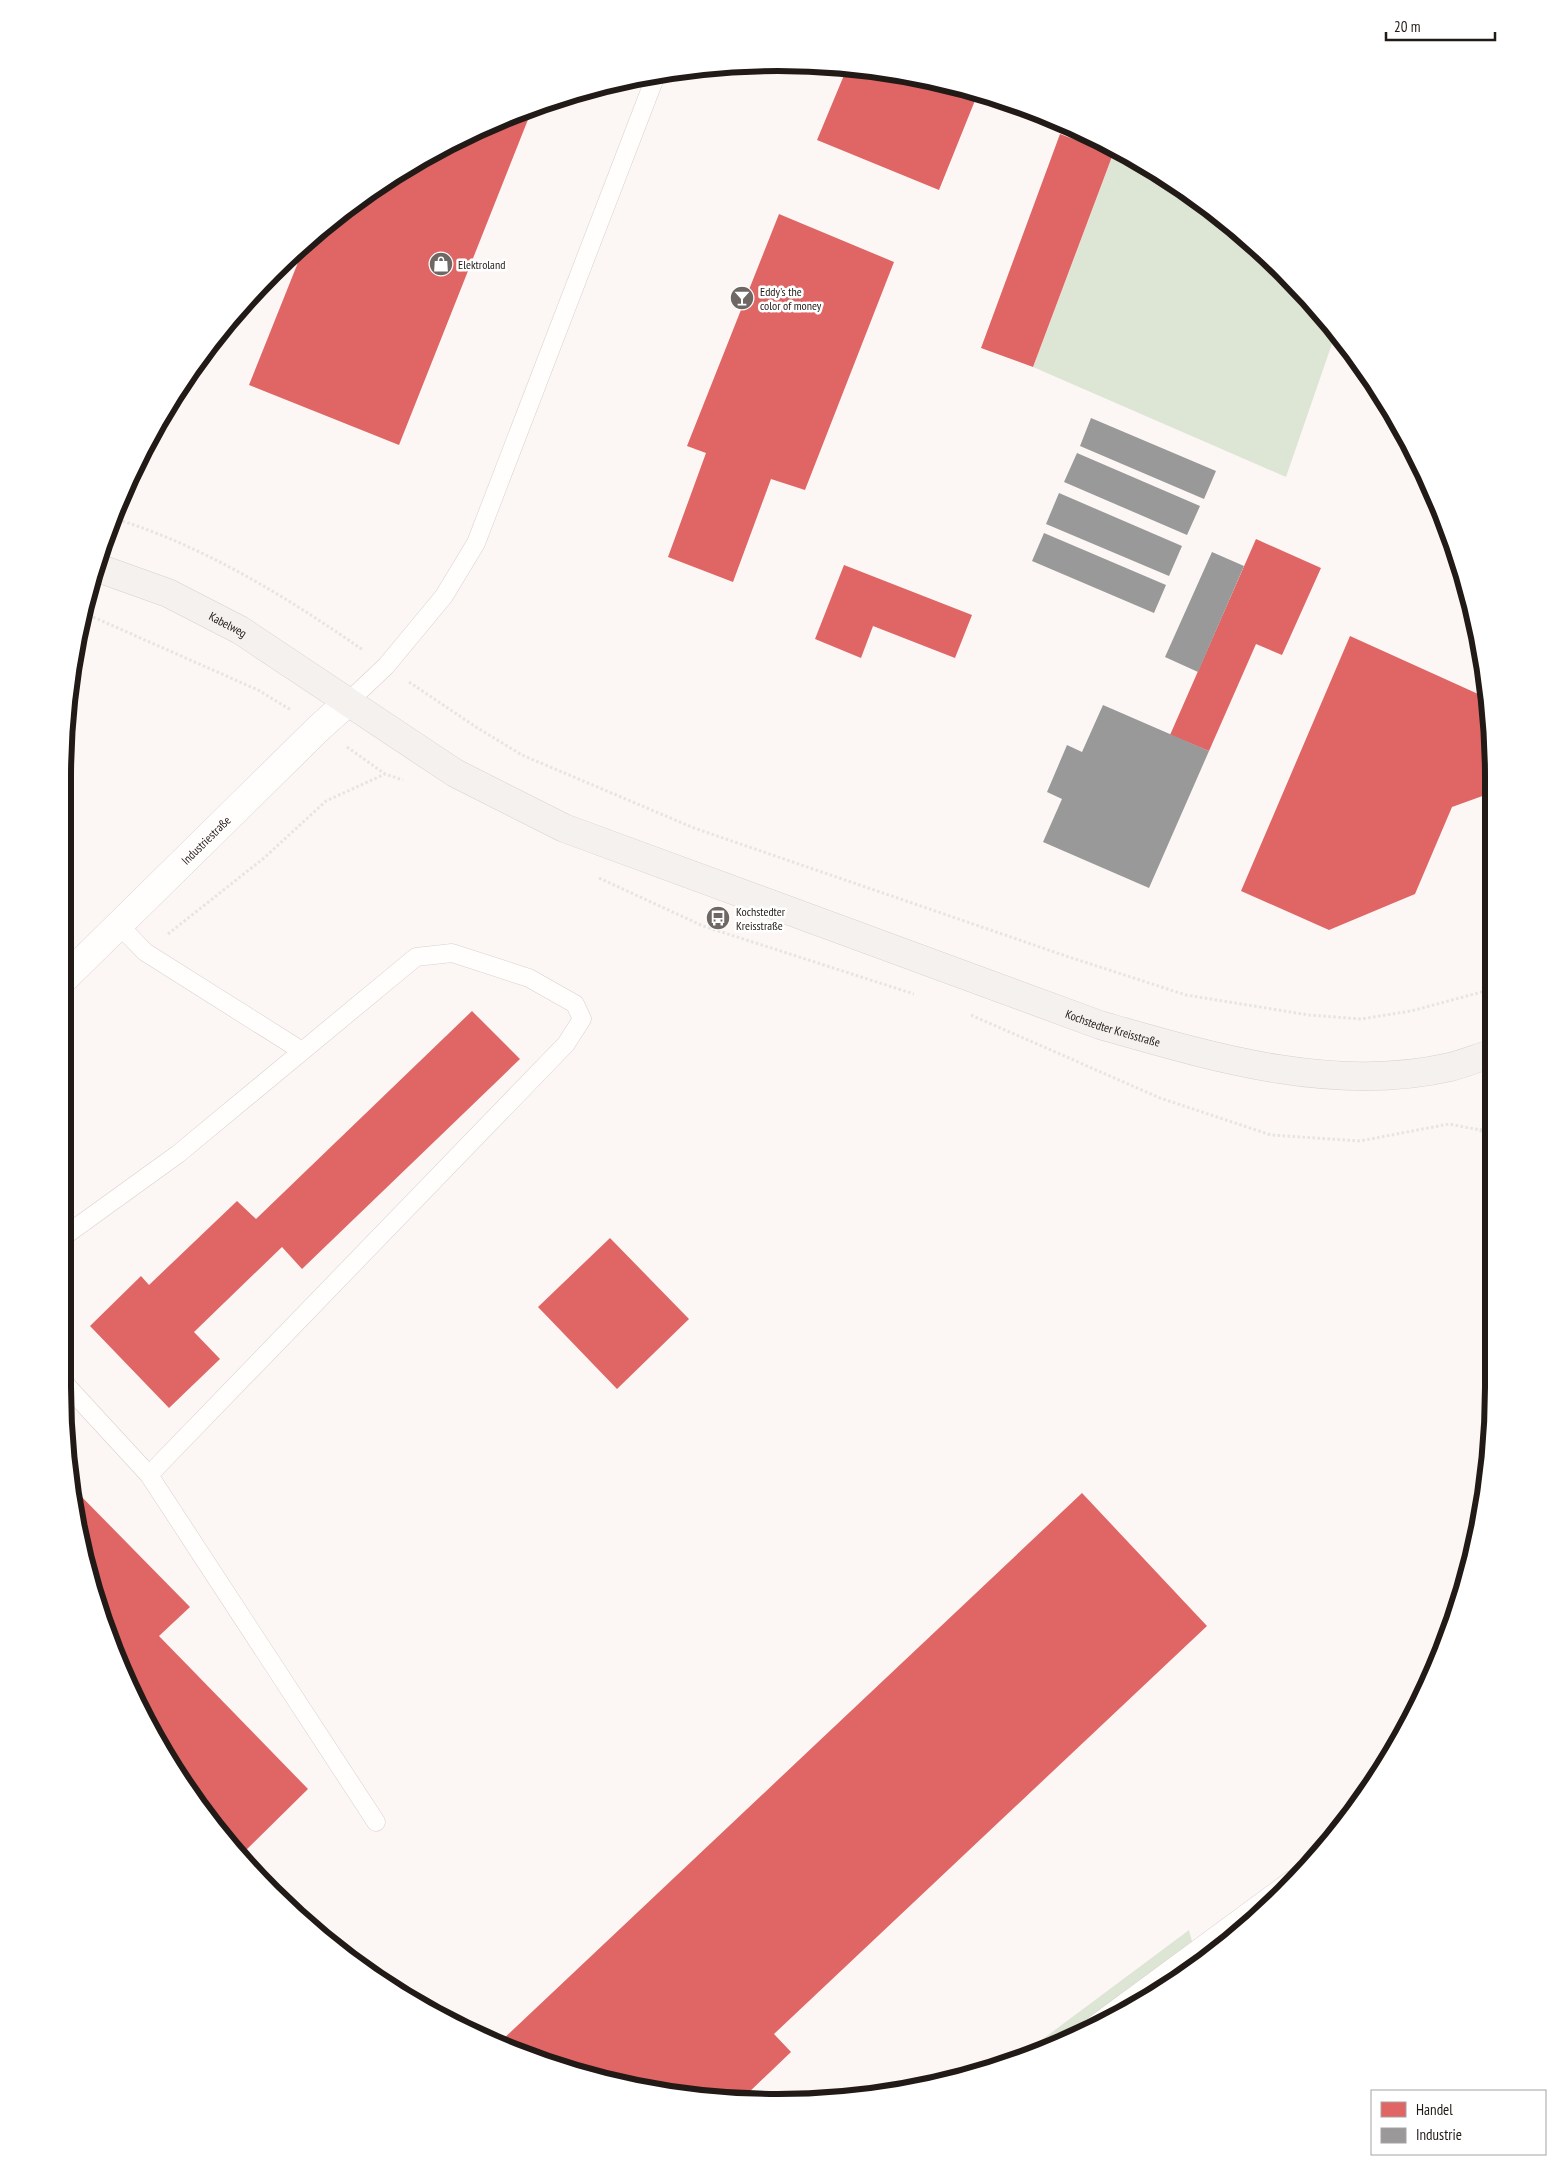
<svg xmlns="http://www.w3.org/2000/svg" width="1556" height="2165" font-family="'PT Sans Narrow',sans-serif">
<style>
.green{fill:#dde6d5}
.shops{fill:#e06666}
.industry{fill:#999}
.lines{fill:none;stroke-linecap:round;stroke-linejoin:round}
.lane-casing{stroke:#d7d1cd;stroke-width:19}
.street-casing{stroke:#d7d1cd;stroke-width:29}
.secondary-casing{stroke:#d7d1cd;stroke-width:29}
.path{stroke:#e6e4e4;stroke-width:3;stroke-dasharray:2.5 2.5;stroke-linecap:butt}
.lane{stroke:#fffefd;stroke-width:18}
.street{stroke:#fffefd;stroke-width:28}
.secondary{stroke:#f5f1ee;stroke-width:28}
.labels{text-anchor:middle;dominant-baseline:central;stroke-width:5;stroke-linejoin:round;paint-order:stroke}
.poi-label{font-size:12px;fill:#221a16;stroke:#fff;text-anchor:start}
.street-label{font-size:12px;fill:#221a16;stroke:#fff}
.rim{fill:none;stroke:#221a16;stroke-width:6}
</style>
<rect width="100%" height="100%" fill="#fcf7f4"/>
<path class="green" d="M1115 149 1214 211 1316 306 1335 335 1286 477 1033 367Z
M1189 1930 1198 1965 1175 1982 1052 2048 1020 2056Z"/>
<path class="shops" d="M847 68 963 87 978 93 939 190 817 140Z
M533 107 399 445 249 385 307 240 421 158Z
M1060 134 1113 154 1033 367 981 348Z
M779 214 894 262 805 490 771 479 733 582 668 557 706 453 687 446Z
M1256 539 1321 568 1282 655 1256 644 1209 751 1170 735Z
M844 565 972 615 955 658 873 626 861 658 815 639Z
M1350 636 1487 698 1488 794 1452 807 1415 894 1329 930 1241 891Z
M472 1011 520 1059 302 1269 282 1247 194 1332 220 1359 169 1408 90 1326 141 1276 149 1285 237 1201 256 1219Z
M610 1238 689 1319 617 1389 538 1307Z
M76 1491 190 1607 159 1636 308 1789 243 1853 183 1784 117 1661 87 1572Z
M1082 1493 1207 1626 774 2034 791 2052 745 2096H684L593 2078 499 2043Z"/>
<path class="industry" d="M1091 418 1216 471 1204 499 1080 446Z
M1077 453 1200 506 1187 535 1064 482Z
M1059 493 1182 546 1169 576 1046 524Z
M1044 533 1166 585 1154 613 1032 561Z
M1212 552 1244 566 1198 672 1165 657Z
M1103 705 1209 751 1149 888 1043 842 1062 799 1047 792 1067 745 1082 752Z"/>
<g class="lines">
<g class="lane-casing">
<path id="lane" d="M349 701 386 666 444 596 476 543 656 75
M119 925 145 952 302 1051
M63 1237 178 1154 416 957 452 953 529 978 575 1004 582 1019 566 1044 149 1475 376 1822
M63 1378 68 1387 149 1475
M1090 2028 1291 1880"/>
</g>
<g class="street-casing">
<g id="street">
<path id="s1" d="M63 980 319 728 349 701"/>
</g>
</g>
<g class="secondary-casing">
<g id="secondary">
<path id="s2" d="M98 568 168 593 240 630 455 773 564 828 1100 1025C1212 1057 1333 1094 1450 1067 1463 1064 1477 1058 1490 1054"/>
</g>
</g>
<path class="path" d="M113 518C204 546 285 596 363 650
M84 613 258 690 291 710
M409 682 476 727 522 755 694 828 1066 956 1186 995 1309 1015 1361 1019 1411 1011 1489 990
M347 747 385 774 403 780
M599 878 703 926 914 994
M168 934 264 858 326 801 385 774
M971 1015 1160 1098 1271 1135 1360 1141 1449 1124 1480 1130 1490 1126
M1480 1130 1490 1140"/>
<use href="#lane" class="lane"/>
<use href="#street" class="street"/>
<use href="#secondary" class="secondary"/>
</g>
<defs>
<g id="shop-disc" transform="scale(1.25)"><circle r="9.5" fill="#6e6764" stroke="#fff"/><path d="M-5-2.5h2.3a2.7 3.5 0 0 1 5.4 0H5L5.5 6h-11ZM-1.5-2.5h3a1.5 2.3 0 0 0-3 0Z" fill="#fff"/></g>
<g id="bar-disc" transform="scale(1.25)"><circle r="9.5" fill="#6e6764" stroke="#fff"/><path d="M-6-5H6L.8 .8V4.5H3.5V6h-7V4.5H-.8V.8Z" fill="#fff"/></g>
<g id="bus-disc" transform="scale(1.25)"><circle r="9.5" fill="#6e6764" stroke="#fff"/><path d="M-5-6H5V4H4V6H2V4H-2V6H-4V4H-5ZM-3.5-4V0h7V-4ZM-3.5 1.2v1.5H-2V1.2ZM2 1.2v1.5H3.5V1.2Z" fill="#fff"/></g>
</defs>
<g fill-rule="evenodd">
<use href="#shop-disc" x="441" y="264"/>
<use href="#bar-disc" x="742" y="298"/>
<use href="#bus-disc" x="718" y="918"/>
</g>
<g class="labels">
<g class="poi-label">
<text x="458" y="264">Elektroland</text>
<text x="760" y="291">Eddy's the<tspan x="760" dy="14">color of money</tspan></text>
<text x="736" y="911">Kochstedter<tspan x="736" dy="14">Kreisstraße</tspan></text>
</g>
<g class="street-label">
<text stroke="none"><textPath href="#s2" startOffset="142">Kabelweg</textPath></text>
<text stroke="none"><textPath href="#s1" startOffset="200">Industriestraße</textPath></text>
<text stroke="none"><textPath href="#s2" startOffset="1120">Kochstedter Kreisstraße</textPath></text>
</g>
</g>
<path d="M0 0H1556V2165H0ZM778 71H778A707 707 0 0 1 1485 778V1387A707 707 0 0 1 778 2094H778A707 707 0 0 1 71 1387V778A707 707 0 0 1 778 71Z" fill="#fff" fill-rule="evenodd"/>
<path class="rim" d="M778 71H778A707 707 0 0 1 1485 778V1387A707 707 0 0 1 778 2094H778A707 707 0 0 1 71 1387V778A707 707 0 0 1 778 71Z"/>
<rect x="1371" y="2090" width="175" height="65" fill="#ffffff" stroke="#a7a3a2"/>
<rect x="1381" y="2102" width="25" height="15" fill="#e06666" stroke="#a7a3a2"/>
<text x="1416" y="2115" font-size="15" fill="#221a16">Handel</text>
<rect x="1381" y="2128" width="25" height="15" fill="#999999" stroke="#a7a3a2"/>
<text x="1416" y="2140" font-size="15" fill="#221a16">Industrie</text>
<path d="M1386 32v8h109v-8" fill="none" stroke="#221a16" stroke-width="2.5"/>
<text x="1394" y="32" font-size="15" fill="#221a16" stroke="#ffffff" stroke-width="4" paint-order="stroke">20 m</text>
</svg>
